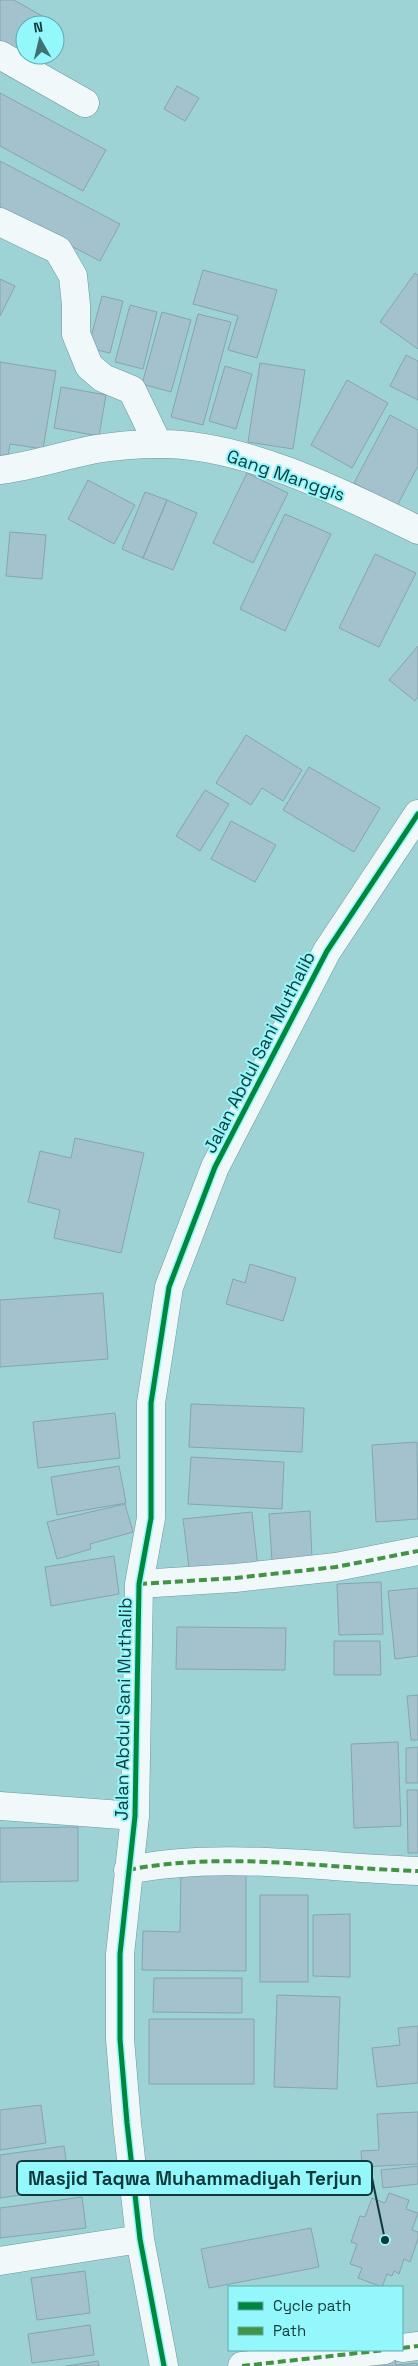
<svg xmlns="http://www.w3.org/2000/svg" width="418" height="2366" font-family="'Space Grotesk',sans-serif">
<style>
.building{fill:#a4c2cd;stroke:#86a4b0}
.lines{fill:none;stroke-linecap:round;stroke-linejoin:round}
.minor-casing{stroke:#6b999b;stroke-width:29}
.minor{stroke:#f0f8f9;stroke-width:28}
.quiet{stroke:#429343;stroke-width:4;stroke-dasharray:8 4;stroke-linecap:butt}
.cycleway-casing{stroke:#94f7fb;stroke-width:8}
.cycleway{stroke:#00873e;stroke-width:5}
.labels{text-anchor:middle;dominant-baseline:central;stroke-width:4;stroke-linejoin:round;paint-order:stroke}
.street-label{font-size:18px;fill:#0e3a3b;stroke:#94f7fb}
.leader{fill:none;stroke:#0e3a3b;stroke-width:2}
.callout-dot{fill:#0e3a3b;stroke:#94f7fb;stroke-width:2}
.callout{fill:#94f7fb;stroke:#0e3a3b;stroke-width:2}
.callout-label{font-size:19px;text-anchor:middle;font-weight:bold;fill:#0e3a3b}
</style>
<rect width="100%" height="100%" fill="#9ed3d6"/>
<path class="building" d="M0 0H14L51 21 48 25H25V55H31L29 59 0 43Z
M177 86 199 98 185 121 164 109Z
M0 93 106 150 83 191 0 146Z
M0 161 120 224 100 261 0 209Z
M203 270 277 290 257 358 228 350 238 316 193 304Z
M415 273 418 275V349L380 322Z
M0 279 15 286 0 316Z
M102 296 123 301 110 353 88 348Z
M130 305 157 312 143 369 115 362Z
M162 312 191 320 171 392 142 384Z
M198 314 231 322 203 425 171 417Z
M406 355 418 361V400L390 386Z
M0 362 56 371 43 449 10 444 7 464 0 463Z
M260 363 305 370 293 449 248 442Z
M225 366 252 374 236 429 209 421Z
M347 380 388 403 352 468 311 445Z
M61 387 106 395 99 436 54 428Z
M390 415 418 430V466L397 506 354 483Z
M247 473 288 493 253 563 213 543Z
M88 480 135 505 114 544 68 519Z
M145 492 167 500 143 558 122 549Z
M167 500 197 513 173 570 143 558Z
M285 514 331 534 285 631 240 609Z
M10 532 46 535 42 579 6 576Z
M375 554 416 573 379 647 339 628Z
M418 646V697L415 701 389 680Z
M246 735 302 770 283 801 262 788 251 805 216 783Z
M309 767 380 808 354 852 283 810Z
M205 790 229 804 200 851 176 836Z
M231 821 276 845 255 882 211 859Z
M75 1138 144 1153 121 1253 54 1238 60 1210 28 1202 40 1151 71 1158Z
M250 1264 296 1278 283 1321 226 1304 233 1279 245 1283Z
M103 1293 108 1359 0 1367V1300Z
M191 1404 304 1408 302 1452 189 1447Z
M115 1413 120 1458 38 1468 33 1422Z
M417 1442 418 1519 376 1522 372 1445Z
M191 1457 284 1462 282 1509 188 1504Z
M119 1466 126 1503 57 1515 51 1477Z
M125 1504 133 1532 90 1544 91 1549 57 1559 47 1522Z
M310 1511 312 1559 272 1561 269 1514Z
M252 1512 258 1568 190 1576 183 1519Z
M114 1556 119 1594 51 1606 45 1567Z
M381 1582 383 1634 339 1635 337 1584Z
M418 1588V1656L395 1659 388 1591Z
M177 1627 286 1628 285 1670 176 1669Z
M334 1641H380L381 1675H334Z
M418 1695V1740H411L407 1696Z
M398 1742 401 1826 354 1828 351 1744Z
M418 1747V1783H406V1748Z
M407 1790H418V1853H408Z
M78 1827V1881L0 1882V1828Z
M181 1867H246V1971L142 1970 143 1931 180 1932Z
M260 1895H308V1982H260Z
M350 1914V1977L313 1976V1915Z
M154 1978H242V2013L153 2012Z
M277 1995 340 1997 337 2089 274 2087Z
M149 2019H254V2084H149Z
M418 2026V2083L377 2087 372 2048 400 2045 398 2028Z
M41 2105 46 2143 0 2150V2110Z
M418 2112V2164L362 2167 361 2151 379 2150 377 2114Z
M64 2146 70 2188 0 2198V2155Z
M418 2166V2184L383 2188 381 2170Z
M389 2193 409 2200 406 2209 418 2213 412 2230 418 2232V2239L410 2262 404 2259 399 2274 394 2271 392 2276 387 2274 382 2287 358 2278 362 2268 350 2264 357 2244 351 2242 360 2216 365 2217 372 2198 385 2203Z
M82 2197 86 2228 0 2238V2208Z
M311 2228 319 2267 209 2288 201 2249Z
M85 2271 90 2313 37 2320 31 2278Z
M90 2325 94 2355 32 2363 28 2334Z
M394 2353 396 2365 417 2363V2366H373L372 2355Z
M98 2361 99 2366H66Z"/>
<g class="lines">
<g class="minor-casing">
<path id="minor" d="M0 55 85 103
M0 222 58 250 73 276 76 305V334L89 366 103 378 132 390 158 444
M0 470C33 466 64 455 96 449 115 446 137 444 157 444 241 442 343 493 418 530
M139 1584 235 1578 336 1567 418 1551
M0 1806 135 1816
M128 1870C223 1851 322 1868 418 1871
M0 2261 140 2239
M402 2348 418 2346
M164 2366 140 2239 127 2123 120 2039V1954L135 1816 139 1584 151 1518V1403L169 1287 215 1167 327 951 418 814
M242 2366 385 2350"/>
</g>
<use href="#minor" class="minor"/>
<path class="quiet" d="M139 1584 235 1578 336 1567 418 1551
M128 1870C223 1851 322 1868 418 1871
M402 2348 418 2346
M242 2366 385 2350"/>
<g class="cycleway-casing">
<path id="cycleway" d="M164 2366 140 2239 127 2123 120 2039V1954L135 1816 139 1584 151 1518V1403L169 1287 215 1167 327 951 418 814"/>
</g>
<use href="#cycleway" class="cycleway"/>
</g>
<g class="labels">
<g class="street-label">
<text transform="translate(286 475) rotate(19)">Gang Manggis</text>
<text transform="translate(259 1052) rotate(-63)">Jalan Abdul Sani Muthalib</text>
<text transform="translate(123 1709) rotate(-89)">Jalan Abdul Sani Muthalib</text>
</g>
</g>
<path class="leader" d="M385 2240L372 2178"/>
<circle class="callout-dot" cx="385" cy="2240" r="5"/>
<rect class="callout" x="17" y="2161" width="355" height="34" rx="5"/>
<g class="callout-label">
<text x="195" y="2185">Masjid Taqwa Muhammadiyah Terjun</text>
</g>
<rect x="228" y="2286" width="175" height="65" fill="#94f7fb" stroke="#5eabae"/>
<rect x="238" y="2302" width="25" height="8" fill="#00873e" stroke="#5eabae"/>
<text x="273" y="2311" font-size="15" fill="#0e3a3b">Cycle path</text>
<rect x="238" y="2327" width="25" height="8" fill="#429343" stroke="#5eabae"/>
<text x="273" y="2336" font-size="15" fill="#0e3a3b">Path</text>
<g transform="translate(40 40) rotate(352)"><circle r="24" fill="#94f7fb" stroke="#5eabae"/>
<path d="M0-4L9 19L0 12L-9 19Z" fill="#407071"/>
<text y="-8" font-size="14" font-weight="bold" text-anchor="middle" fill="#0e3a3b">N</text>
</g>
</svg>
